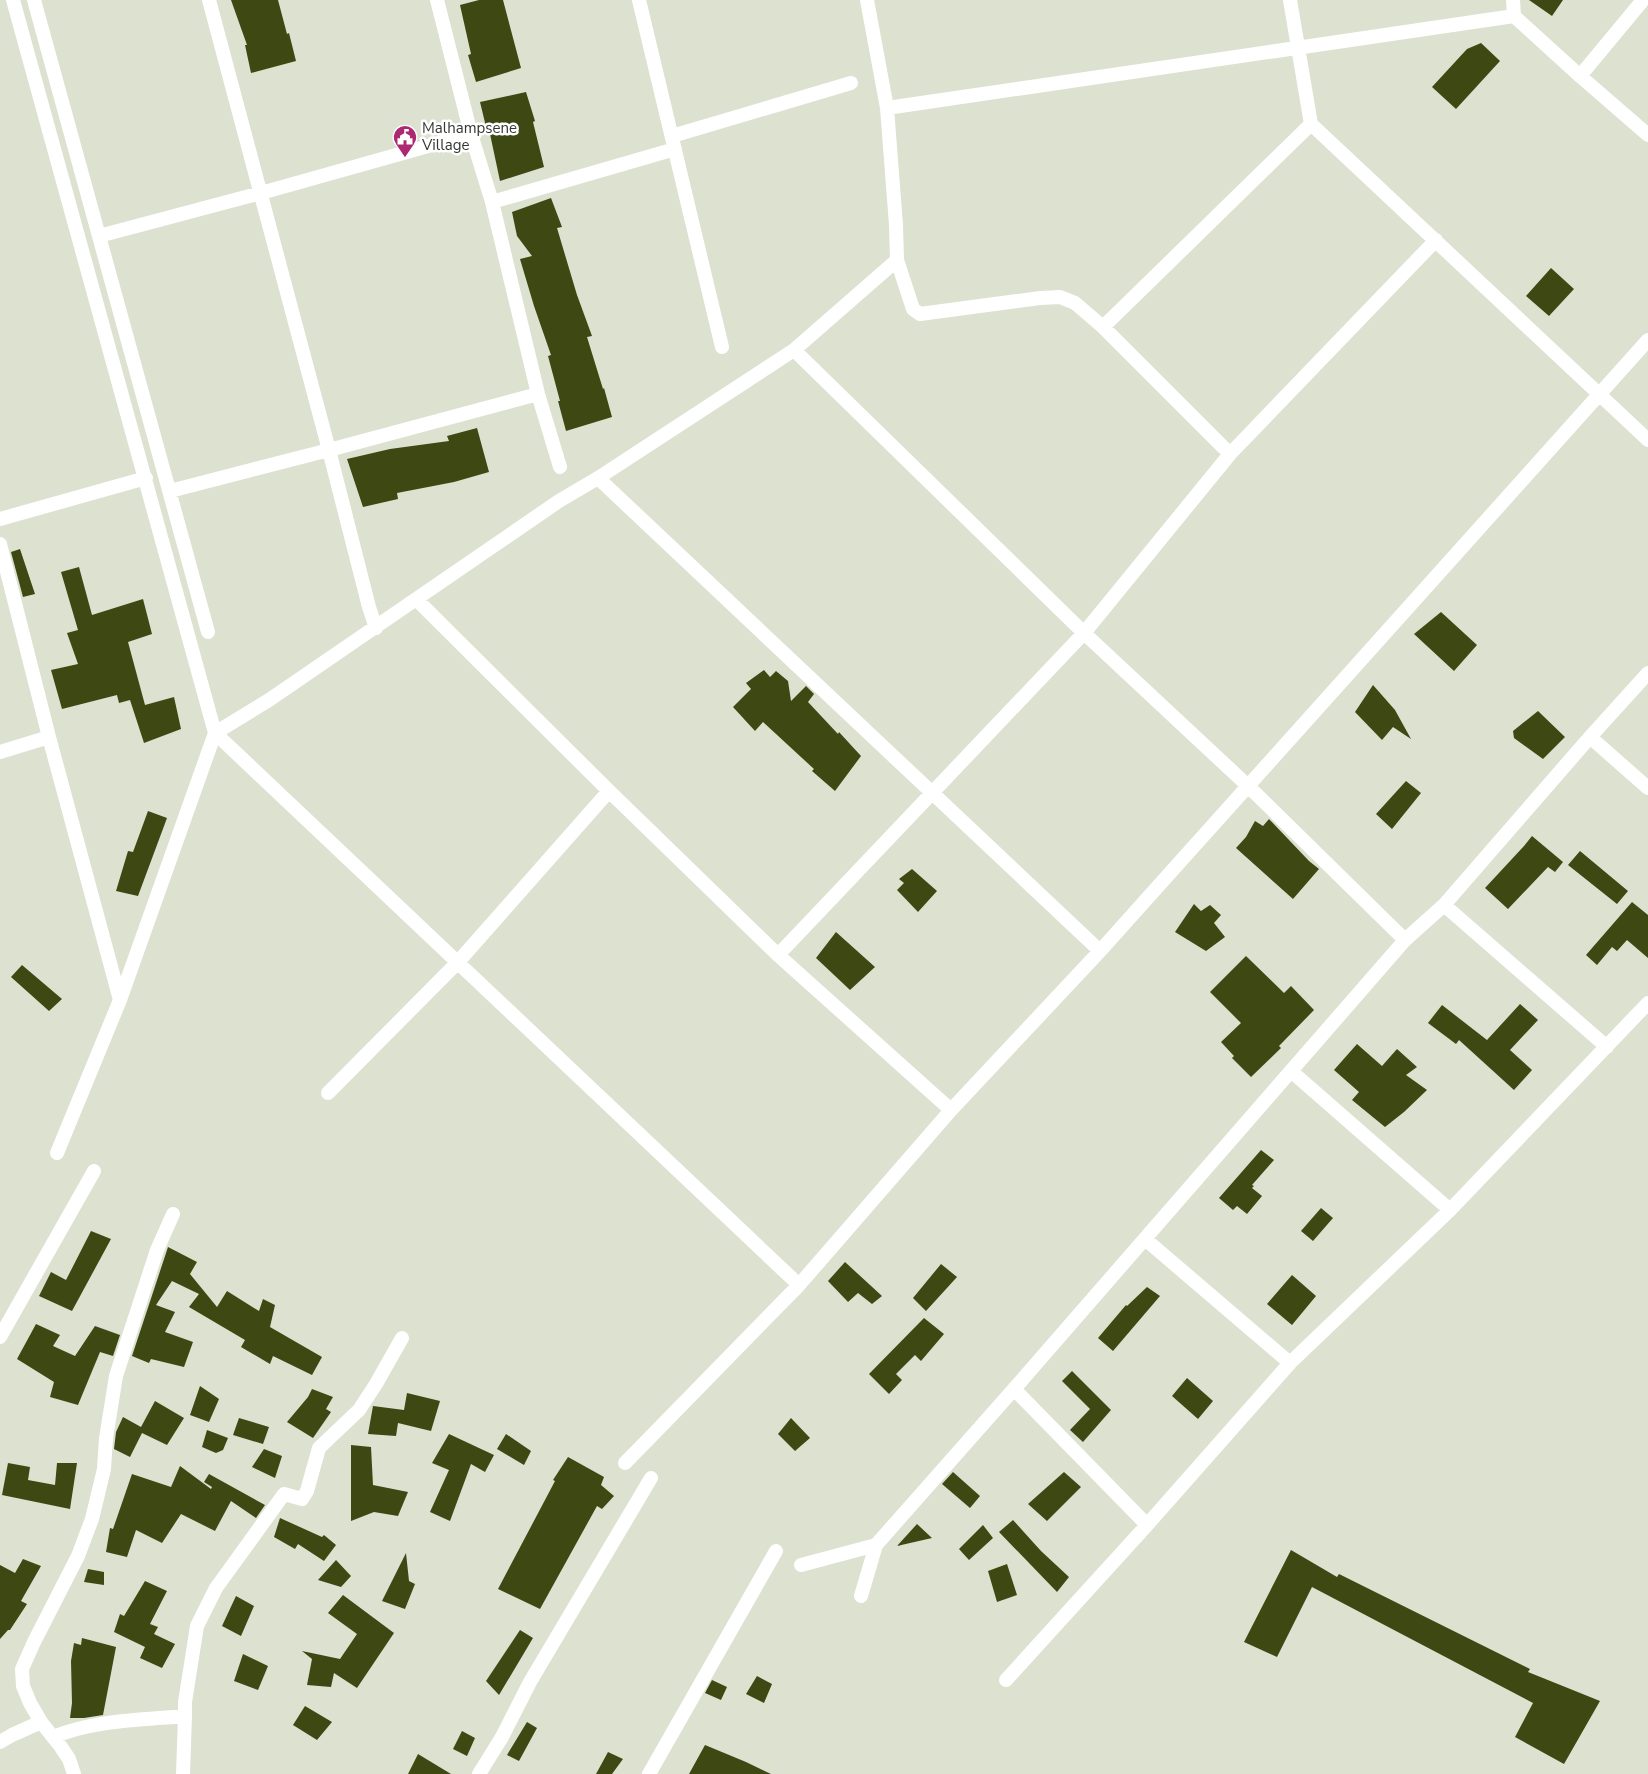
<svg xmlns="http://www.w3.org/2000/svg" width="1648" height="1774" font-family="'Nunito Sans',sans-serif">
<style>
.building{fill:#3d4812}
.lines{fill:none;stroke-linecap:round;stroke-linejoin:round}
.street{stroke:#fff;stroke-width:14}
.labels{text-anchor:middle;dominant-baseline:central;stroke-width:5;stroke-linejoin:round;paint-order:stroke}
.poi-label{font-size:15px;fill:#353731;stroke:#fff;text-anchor:start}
</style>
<rect width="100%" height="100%" fill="#dce1d0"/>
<path class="building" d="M231 0H278L287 34 289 33 296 61 251 73 245 45H247Z
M479 0H503L521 68 476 82 468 55 471 54 460 5Z
M1529 0H1563L1552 16Z
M1481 43 1500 61 1456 109 1432 87 1467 49Z
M526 92 535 121 533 122 544 167 500 181 490 134 488 135 480 102Z
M551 198 562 227 557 228 577 295 592 336 587 337 603 389 604 388 612 417 566 431 558 401H560L548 356 551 355 534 306 520 259 532 256 517 236 512 212Z
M1551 268 1574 289 1549 316 1526 296Z
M477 428 489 472 454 482 397 493 398 499 363 507 347 459 390 449 449 441 447 436Z
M20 549 35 594 23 597 11 552Z
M79 567 92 615 143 599 152 634 128 642 145 705 174 697 181 729 144 743 130 700 119 703 117 695 62 709 51 670 78 664 67 633 78 630 61 572Z
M1441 612 1477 645 1454 671 1414 634Z
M764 670 770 677 776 671 788 681 791 701 806 686 814 694 808 702 838 734 839 732 861 756 835 791 812 771 814 769 763 722 755 731 733 707 751 689 746 683Z
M1373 685 1395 710 1411 739 1393 727 1382 740 1355 712Z
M1538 711 1565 737 1543 759 1514 738 1513 731Z
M1406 781 1421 793 1392 829 1376 814Z
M148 811 167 818 138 896 116 891 128 851 133 852Z
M1269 819 1309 861 1319 869 1293 899 1236 848 1246 837 1255 821 1263 826Z
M1532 836 1563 862 1555 872 1548 867 1508 909 1485 888 1524 846Z
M1580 851 1628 891 1617 904 1568 865Z
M912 869 937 891 918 912 897 890 904 883 899 879Z
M1632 902 1648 915V958L1627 940 1617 951 1612 947 1597 965 1586 955Z
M1194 904 1201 911 1210 905 1221 915 1214 923 1225 937 1206 951 1175 932Z
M836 932 875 967 850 990 816 958Z
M1246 956 1284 993 1291 986 1314 1010 1279 1046 1281 1048 1251 1077 1232 1058 1234 1056 1221 1042 1241 1023 1210 992Z
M22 965 62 999 49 1011 11 977Z
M1520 1004 1538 1020 1510 1050 1532 1070 1514 1090 1459 1040 1456 1044 1428 1023 1442 1005 1487 1040Z
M1357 1044 1382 1066 1397 1049 1417 1067 1406 1075 1427 1090 1404 1112 1385 1127 1352 1100 1359 1092 1334 1070Z
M1261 1150 1274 1160 1252 1185 1254 1186 1252 1188 1262 1196 1247 1214 1237 1206 1233 1210 1219 1198Z
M1321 1208 1333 1218 1313 1241 1301 1231Z
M91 1231 111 1239 72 1311 39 1296 51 1272 66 1280Z
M168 1247 197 1262 190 1274 217 1307 227 1291 259 1311 263 1299 275 1305 270 1327 322 1357 312 1375 273 1356 270 1364 241 1347 245 1340 189 1307 199 1294 172 1281 156 1305 175 1312 165 1332 193 1342 184 1367 151 1359 149 1363 132 1356Z
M845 1262 882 1296 872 1304 858 1293 848 1302 828 1281Z
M941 1264 957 1277 926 1311 913 1298Z
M1292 1275 1316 1296 1292 1325 1267 1304Z
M1147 1287 1160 1296 1113 1351 1098 1338 1126 1305 1127 1306Z
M924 1318 944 1334 921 1361 915 1355 896 1374 902 1380 889 1394 869 1374Z
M36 1324 60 1335 53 1346 75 1356 95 1326 120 1335 113 1356 100 1352 78 1405 50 1397 54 1382 17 1359Z
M1072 1371 1111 1410 1083 1442 1070 1430 1090 1409 1062 1381Z
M1187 1378 1213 1401 1198 1419 1172 1396Z
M200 1386 219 1399 209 1422 190 1415Z
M312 1389 333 1397 326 1409 331 1412 313 1438 287 1422 308 1397Z
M407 1393 440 1401 431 1431 398 1423 396 1436 368 1434 373 1406 404 1410Z
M155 1401 184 1418 167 1445 142 1433 130 1457 114 1449 116 1432 123 1417 141 1427Z
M239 1418 269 1427 263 1444 233 1435Z
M791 1418 810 1438 795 1451 778 1434Z
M207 1430 228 1438 223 1450 216 1453 202 1447Z
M449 1434 494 1455 485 1472 471 1464 450 1521 430 1512 449 1470 432 1463Z
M506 1434 531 1451 524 1465 497 1449Z
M351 1445 371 1447 373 1485 408 1492 398 1516 374 1512 351 1521Z
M264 1449 282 1456 275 1478 252 1467Z
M568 1457 604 1477 601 1485 614 1496 602 1509 597 1506 540 1609 498 1589 555 1481 553 1480Z
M8 1463 30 1467 28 1480 55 1485 57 1463H77L70 1509 2 1495Z
M180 1466 211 1489 212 1487 204 1482 209 1474 265 1505 256 1518 231 1501 215 1531 181 1514 162 1543 136 1530 127 1557 106 1552 110 1528 113 1529 132 1474 171 1487Z
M953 1472 980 1496 970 1508 942 1484Z
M1064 1472 1081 1487 1047 1521 1028 1504Z
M280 1518 322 1537 324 1535 336 1545 324 1561 298 1544 295 1549 274 1537Z
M1013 1520 1041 1551 1069 1577 1057 1592 999 1532Z
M917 1524 932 1538 897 1546Z
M983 1525 993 1538 969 1560 959 1549Z
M1291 1550 1337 1577 1339 1574 1530 1669 1528 1672 1600 1701 1564 1764 1515 1737 1533 1703 1312 1587 1277 1657 1244 1642Z
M406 1553 409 1581 415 1584 405 1609 382 1601Z
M23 1559 41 1566 21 1601 27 1604 10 1630H8L0 1639V1565L15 1573Z
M336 1560 351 1576 341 1587 318 1580Z
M1007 1564 1017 1595 997 1602 988 1571Z
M88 1569 104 1572V1585L84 1582Z
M145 1581 167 1591 150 1624 158 1627 154 1634 175 1644 162 1668 140 1658 145 1647 114 1632 120 1614 124 1616Z
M343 1595 394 1633 357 1688 334 1673 331 1687 307 1685 312 1659 302 1651 340 1659 357 1634 328 1613Z
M236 1596 254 1606 241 1636 222 1626Z
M520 1630 533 1638 499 1695 486 1681Z
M82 1638 116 1647 103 1715 84 1718H70L72 1703 71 1661 74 1643 81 1645Z
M243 1654 268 1666 258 1690 234 1681Z
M757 1676 772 1684 764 1703 746 1694Z
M712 1680 727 1687 721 1700 705 1693Z
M305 1706 332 1722 317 1740 293 1725Z
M527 1722 537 1728 519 1761 507 1755Z
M462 1731 475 1738 467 1756 453 1749Z
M705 1745 746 1762 771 1774H689Z
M608 1752 623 1759 612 1774H596Z
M418 1754 451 1774H408Z"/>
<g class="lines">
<path class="street" d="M13 0 215 733 799 1285
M34 0 208 632
M209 0 329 450 369 607 376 628
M437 0 471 134 492 202 538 394 560 467
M639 0 722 347
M1290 0 1311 124 1648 440
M1513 0 1514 16
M1580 76 1643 0
M887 108 1514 16 1580 76 1648 135
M672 136 851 83
M492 202 675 149
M99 236 261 193 471 134
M897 260 913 309 920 314 1040 298 1060 297 1075 303 1103 327 1230 454
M1103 327 1311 124
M794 350 1084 633 1248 786 1405 940
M598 478 1100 951
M170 491 329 450 538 394
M0 519 146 478
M0 544 49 737 120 1000
M417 600 609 791 778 955 951 1110
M1590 737 1648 788
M0 752 49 737
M1444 905 1607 1047
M778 955 1084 633 1230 454 1436 240
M1291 1071 1450 1210
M328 1093 458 962 609 791
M57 1153 120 1000 215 733 269 700 559 501 598 478 794 350 897 260 896 225 887 108 867 0
M1145 1239 1290 1363
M0 1337 94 1171
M1014 1389 1147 1525
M625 1463 799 1285 951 1110 1100 951 1648 340
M801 1565 876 1545
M861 1596 876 1545 1014 1389 1405 940 1444 905 1590 737 1648 673
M1006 1680 1147 1525 1290 1363 1450 1210 1648 1003
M185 1716V1702L197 1626 216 1588 284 1494 302 1499 307 1491 319 1448 359 1410 376 1384 402 1338
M53 1737C94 1720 141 1720 185 1716L183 1774
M0 1742 12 1735 41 1722
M74 1774 69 1759 61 1747 41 1722 30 1703 23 1686 22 1669 34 1642 78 1556 92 1519 104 1469 106 1438 116 1376 157 1250 173 1214
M479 1774 502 1737 530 1682 651 1478
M649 1774 776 1551"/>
</g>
<defs>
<g id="civic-pin" transform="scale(1.25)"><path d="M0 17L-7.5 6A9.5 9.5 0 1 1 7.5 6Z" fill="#ac2972" stroke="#fff"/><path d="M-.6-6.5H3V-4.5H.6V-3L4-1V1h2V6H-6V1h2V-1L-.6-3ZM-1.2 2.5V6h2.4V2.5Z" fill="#fff"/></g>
</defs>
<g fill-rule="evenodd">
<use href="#civic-pin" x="405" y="137"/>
</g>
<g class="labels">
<g class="poi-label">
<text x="422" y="128">Malhampsene<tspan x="422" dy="17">Village</tspan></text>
</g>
</g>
</svg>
